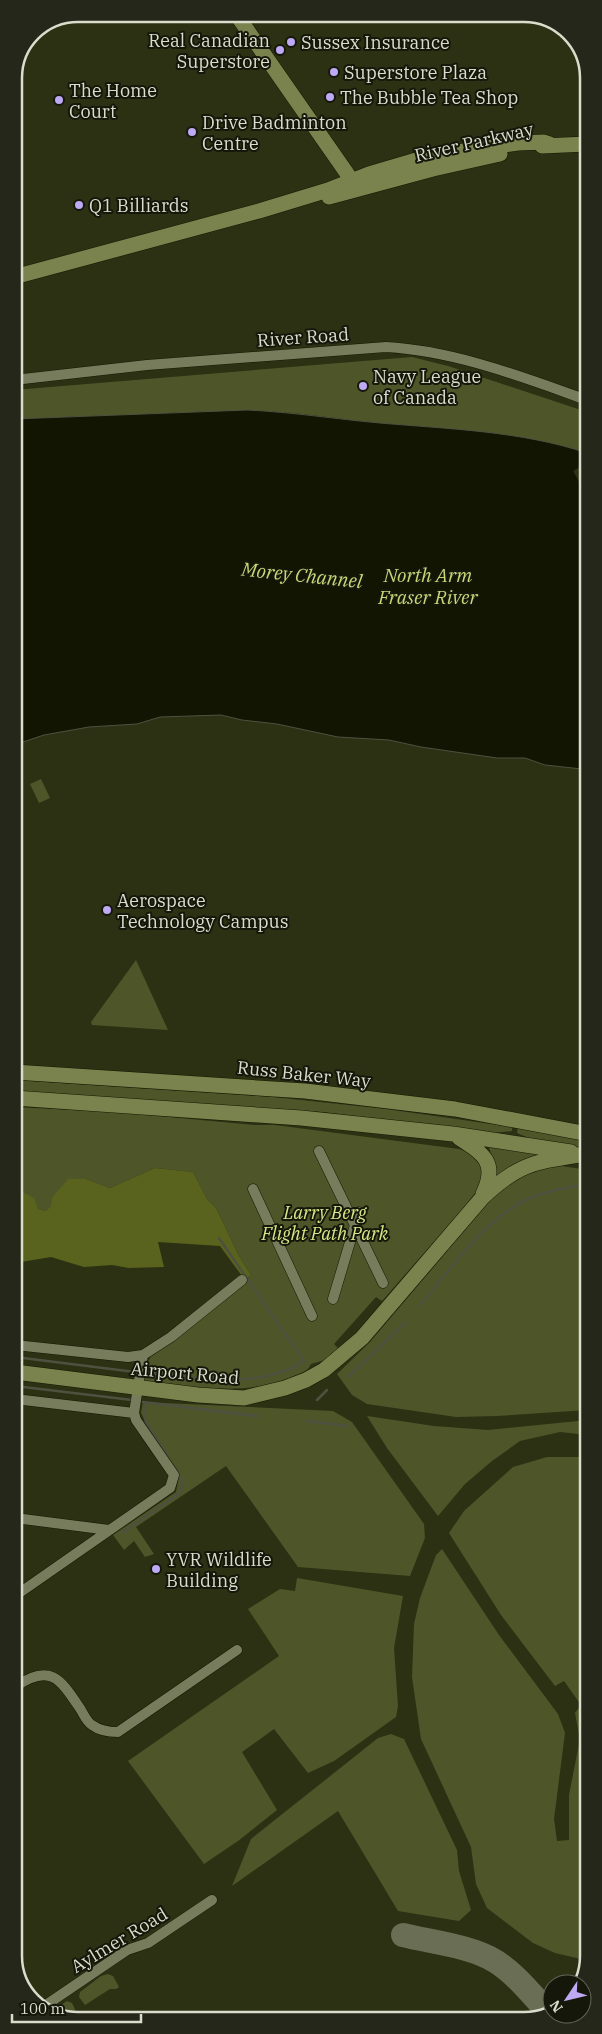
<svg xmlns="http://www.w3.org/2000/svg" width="602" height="2034" font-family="'IBM Plex Serif',serif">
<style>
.green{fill:#4e5529}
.forest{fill:#59631d}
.water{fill:#121502;stroke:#4e513f}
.pier{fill:#2c3113}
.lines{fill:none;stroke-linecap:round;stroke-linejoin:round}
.stream{stroke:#4e513f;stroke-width:2.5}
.taxiway{stroke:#6a6e54;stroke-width:24}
.street-casing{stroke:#151800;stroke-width:11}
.secondary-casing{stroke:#151800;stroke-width:16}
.street{stroke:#767c5c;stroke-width:10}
.secondary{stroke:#7a824d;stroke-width:15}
.poi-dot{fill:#bea9f4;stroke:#15170a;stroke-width:2}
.labels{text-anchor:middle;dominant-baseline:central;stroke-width:4;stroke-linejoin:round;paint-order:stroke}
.poi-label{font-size:18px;fill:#daddcc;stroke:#15170a;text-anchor:start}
.street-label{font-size:18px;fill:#daddcc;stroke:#15170a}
.park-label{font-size:18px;font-style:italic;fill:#d8e887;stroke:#15170a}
.water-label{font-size:19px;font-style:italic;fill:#c8d878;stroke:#15170a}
.rim{fill:none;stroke:#daddcc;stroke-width:2.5}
</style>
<rect width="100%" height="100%" fill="#2c3113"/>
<path class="green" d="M412 357 448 366 587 412V453L479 432 376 423 294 413 247 410 14 419V390Z
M41 779 50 798 39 803 30 784Z
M136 960 168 1030 92 1025 91 1022Z
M14 1080 273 1097 386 1109 512 1127V1131L491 1133 323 1112 14 1091Z
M14 1107 116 1112 254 1125H275L459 1149 469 1152 481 1161 483 1182 466 1205 382 1301 376 1297 334 1344 340 1350 325 1360 311 1364C308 1371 303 1372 296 1375 250 1397 195 1387 146 1382L144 1378 146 1366 153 1352 192 1326 251 1275 239 1256 216 1208 207 1199 193 1172 155 1168 110 1188 86 1179 46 1211 38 1209 20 1191 15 1192Z
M518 1127 588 1141V1148C563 1147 539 1143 517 1133Z
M489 1147 537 1154 539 1156 497 1175Z
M555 1165 588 1170V1410L497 1416 456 1417 367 1404 352 1395 337 1374 370 1342 499 1190 518 1175Z
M143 1402 333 1411 352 1422 424 1524 425 1538 410 1576 298 1567 226 1466 136 1527 154 1554 145 1557 134 1541 124 1550 113 1535 176 1492 179 1477 152 1434 141 1413Z
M367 1416 434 1426 488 1430 588 1420V1435L560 1432 520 1441 492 1461 465 1484 438 1516 387 1448Z
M547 1457H588V1956L581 1959 555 1953 533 1943 487 1908 476 1884 471 1847 421 1739 412 1677 414 1624 420 1598 436 1555 442 1549 499 1635 558 1714 565 1733 554 1819 557 1841 569 1840V1795L580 1739 575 1713 581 1705 564 1681 555 1686 501 1615 449 1533 464 1511 513 1467Z
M297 1578 403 1596 394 1648 398 1706 396 1717 334 1761 308 1773 274 1729 242 1752 277 1810 238 1841 204 1864 128 1761 279 1656 248 1609 280 1589 295 1591Z
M391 1734 404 1739 457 1850 459 1871 471 1910 459 1921 398 1911 338 1811 232 1886 251 1839 378 1738Z
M108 1974 113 1976 119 1987 116 1989H110L85 2005 79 1997 80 1992 101 1976Z
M67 2001 72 2003 75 2009 72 2019 52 2011Z"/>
<path class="forest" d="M155 1168 193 1172 207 1199 216 1208 239 1256 251 1275 245 1280 220 1246 158 1242 164 1267 129 1268 112 1265 84 1267 51 1257 15 1263V1192L20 1191 34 1198 38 1209 46 1211 51 1206 52 1198 68 1179H86L110 1188Z"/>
<path class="water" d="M247 410C292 412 335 419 380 423 449 429 521 431 587 453V772L582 769 545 765 525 758H497L421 747 389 740 338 737 277 724 242 720 221 715 160 717 137 724 89 727 44 735 14 745V419Z"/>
<path class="pier" d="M587 463V496L573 471Z"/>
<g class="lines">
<path class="stream" d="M419 1306C454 1267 482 1219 532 1197 550 1190 568 1187 588 1184
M15 1357 135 1372
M146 1373C193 1378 262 1390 304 1361L219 1238
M348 1377 406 1322
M15 1386 132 1400
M317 1400 327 1390
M143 1402 257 1416
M145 1403 144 1415 146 1422 168 1456
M307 1421 348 1426
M122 1533 180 1493 183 1483 174 1465"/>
<path class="taxiway" d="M403 1935C431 1942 471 1946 495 1961 515 1973 532 1995 548 2012"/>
<g class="street-casing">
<path id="street" d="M14 380 147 365 386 347C456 351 522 377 587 400
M319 1151 383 1283
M253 1189 312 1316
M333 1299 359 1212
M15 1345 128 1357 143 1355 171 1337 242 1280
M15 1399 134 1413
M15 1518 109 1530
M15 1596 170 1488 174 1475 136 1420 134 1413 143 1355
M15 1687C51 1662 61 1680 81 1710 84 1715 87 1722 92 1725 100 1731 108 1732 118 1732L237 1650
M43 2007 127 1950 148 1943 212 1900"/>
</g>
<g class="secondary-casing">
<path id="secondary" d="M236 14 346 172 351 180 360 183
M542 146 587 144
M329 197 433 169 500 154
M14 277 259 211 328 190 369 174 430 156 518 143 544 142 550 144
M14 1072 305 1091 455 1109 588 1134
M14 1098 301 1118 453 1134 571 1152
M459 1138C484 1154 498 1163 483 1194
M15 1372 198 1395 244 1398 285 1388 306 1380 324 1370 362 1338 482 1198C520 1162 536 1162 585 1154"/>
</g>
<use href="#street" class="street"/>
<use href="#secondary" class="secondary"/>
</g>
<g class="poi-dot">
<circle cx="291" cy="42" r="5"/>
<circle cx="280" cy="50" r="5"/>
<circle cx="334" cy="72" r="5"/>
<circle cx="330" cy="97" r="5"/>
<circle cx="59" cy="100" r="5"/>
<circle cx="192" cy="132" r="5"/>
<circle cx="79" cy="205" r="5"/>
<circle cx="363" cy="386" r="5"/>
<circle cx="107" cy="910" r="5"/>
<circle cx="156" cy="1569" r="5"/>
</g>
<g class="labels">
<g class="poi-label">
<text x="270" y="40" text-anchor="end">Real Canadian<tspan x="270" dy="21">Superstore</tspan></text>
<text x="301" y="42">Sussex Insurance</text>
<text x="344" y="72">Superstore Plaza</text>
<text x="69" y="90">The Home<tspan x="69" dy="21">Court</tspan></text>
<text x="340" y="97">The Bubble Tea Shop</text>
<text x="202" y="122">Drive Badminton<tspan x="202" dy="21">Centre</tspan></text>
<text x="89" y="205">Q1 Billiards</text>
<text x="373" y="376">Navy League<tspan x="373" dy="21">of Canada</tspan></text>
<text x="117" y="900">Aerospace<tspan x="117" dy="21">Technology Campus</tspan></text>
<text x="166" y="1559">YVR Wildlife<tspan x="166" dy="21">Building</tspan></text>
</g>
<g class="street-label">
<text transform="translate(474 142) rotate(-13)">River Parkway</text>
<text transform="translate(303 337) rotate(-4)">River Road</text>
<text transform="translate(304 1074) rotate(6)">Russ Baker Way</text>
<text transform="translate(185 1373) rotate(5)">Airport Road</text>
<text transform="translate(119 1940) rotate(-31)">Aylmer Road</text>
</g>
<g class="park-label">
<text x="325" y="1212">Larry Berg<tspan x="325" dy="21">Flight Path Park</tspan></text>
</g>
<g class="water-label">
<text transform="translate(302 575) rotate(6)">Morey Channel</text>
<text x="428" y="575">North Arm<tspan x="428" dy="22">Fraser River</tspan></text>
</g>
</g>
<path d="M0 0H602V2034H0ZM78 22H524A56 56 0 0 1 580 78V1956A56 56 0 0 1 524 2012H78A56 56 0 0 1 22 1956V78A56 56 0 0 1 78 22Z" fill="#25271a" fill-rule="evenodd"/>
<path class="rim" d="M78 22H524A56 56 0 0 1 580 78V1956A56 56 0 0 1 524 2012H78A56 56 0 0 1 22 1956V78A56 56 0 0 1 78 22Z"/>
<g transform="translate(567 1999) rotate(235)"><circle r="24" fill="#15170a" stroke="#646658"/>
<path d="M0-4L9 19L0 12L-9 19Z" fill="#bea9f4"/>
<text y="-8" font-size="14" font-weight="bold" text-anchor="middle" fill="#daddcc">N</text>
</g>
<path d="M12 2014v8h129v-8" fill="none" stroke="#daddcc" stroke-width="2.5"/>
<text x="20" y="2014" font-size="15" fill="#daddcc" stroke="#15170a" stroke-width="4" paint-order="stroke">100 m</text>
</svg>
